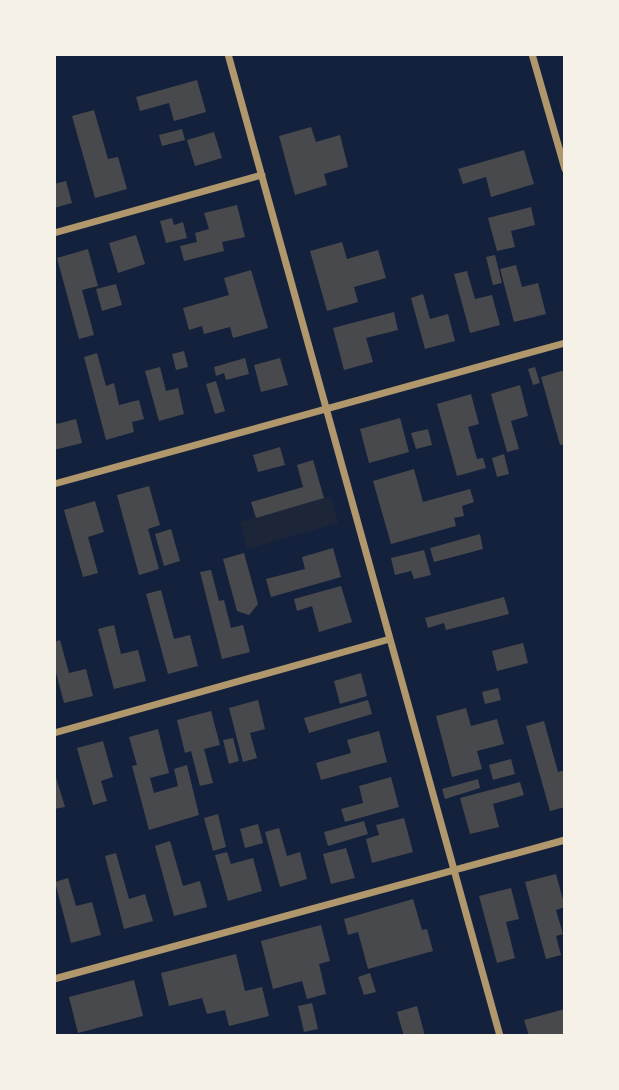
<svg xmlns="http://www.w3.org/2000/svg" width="619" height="1090" font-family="Arial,sans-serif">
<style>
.green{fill:#1d2539}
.building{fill:#48494c}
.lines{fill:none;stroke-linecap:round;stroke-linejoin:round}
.minor{stroke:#b1986c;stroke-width:7}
</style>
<rect width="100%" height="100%" fill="#14213d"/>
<path class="green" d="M331 496 338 523 247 549 240 522Z"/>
<path class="building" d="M197 80 206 112 174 121 169 103 140 111 136 97Z
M94 110 108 159 118 157 127 189 95 198 72 116Z
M311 127 316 142 340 135 348 167 324 174 327 185 295 195 279 136Z
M182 129 185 140 162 146 159 135Z
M214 132 222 158 195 166 187 140Z
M524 150 534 184 491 197 486 177 463 184 458 169Z
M66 181 72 203 54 208V184Z
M237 205 245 237 222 242 224 251 184 261 180 246 197 242 195 233 209 229 204 213Z
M531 207 535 225 511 231 515 247 497 251 488 218Z
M172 218 174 225 183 222 187 238 166 243 160 221Z
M136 235 145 264 118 273 109 243Z
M342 242 347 259 378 250 386 278 354 287 358 302 327 311 310 251Z
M88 249 98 286 82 290 94 335 79 339 57 258Z
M495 255 502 283 493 285 486 257Z
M516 265 522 287 538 283 546 314 514 322 500 269Z
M251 270 268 328 233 338 230 327 204 334 202 326 189 330 183 308 229 295 224 278Z
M467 271 475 299 492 295 500 325 470 333 454 274Z
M116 284 122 305 102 311 96 289Z
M423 294 430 319 448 314 455 341 425 349 411 298Z
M394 312 398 330 366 338 373 362 344 370 333 328Z
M184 351 188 367 176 370 172 354Z
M97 353 106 386 114 383 119 405 139 400 144 419 132 422 134 432 106 440 84 357Z
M245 358 249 374 226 380 224 373 216 376 214 367Z
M280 358 288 385 261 392 254 365Z
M160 367 166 391 178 388 184 414 159 421 145 371Z
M535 367 540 383 533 385 528 369Z
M565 370V444L560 445 541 377Z
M216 381 225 411 215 414 206 384Z
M520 385 528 416 511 421 519 449 507 452 491 394Z
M471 394 479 424 468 427 477 459 483 458 486 468 457 476 437 404Z
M54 418 57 424 76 419 82 443 54 450Z
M400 418 409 452 369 463 360 429Z
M428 429 432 445 416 449 411 433Z
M280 447 285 465 258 472 253 455Z
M504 454 509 474 497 477 492 458Z
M313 460 324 498 256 518 251 502 303 487 297 465Z
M414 469 423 502 470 489 474 502 462 506 464 516 454 518 456 526 391 544 373 481Z
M149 486 160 525 148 529 159 569 139 575 117 495Z
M95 501 104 532 88 537 98 573 83 577 64 510Z
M171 529 180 561 164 566 155 534Z
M480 534 483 549 434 562 430 548Z
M333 548 341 577 271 597 266 579 305 569 302 557Z
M424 550 431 575 414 579 411 571 395 575 391 558Z
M244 553 258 604 249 615 237 611 223 559Z
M211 570 219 601 224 600 231 628 243 625 250 652 222 659 200 572Z
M341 586 352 622 319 632 312 606 297 611 294 599Z
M161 590 174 639 190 635 198 666 168 674 146 594Z
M504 597 509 614 446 630 444 623 428 628 425 618Z
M114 625 121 654 138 650 146 681 114 689 98 629Z
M60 640 69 673 86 669 93 696 64 703 54 665V642Z
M523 643 528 663 497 671 492 651Z
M361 673 367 696 340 704 334 681Z
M498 688 501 700 485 704 482 692Z
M258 700 265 729 250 733 257 758 243 762 229 708Z
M368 700 372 714 309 733 304 718Z
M466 708 471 726 497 719 504 744 477 751 482 769 452 777 436 716Z
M211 711 220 745 204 749 213 783 200 786 191 751 185 753 177 720Z
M544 721 558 772 565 770V807L550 811 526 726Z
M158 729 169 773 150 778 154 793 178 786 174 769 187 765 199 815 149 830 132 766 137 765 129 737Z
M379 731 387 762 321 780 316 763 351 753 347 740Z
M233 738 239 761 229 764 223 740Z
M103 741 113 777 101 781 107 801 93 805 77 748Z
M511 759 515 774 493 780 489 765Z
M54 771 65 807 54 809Z
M391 777 399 807 345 822 341 809 363 803 359 786Z
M478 779 480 788 445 799 442 789Z
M520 782 524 795 493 804 499 827 470 834 460 798Z
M218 814 226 847 213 851 204 818Z
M404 818 413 852 372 863 366 839 379 835 376 825Z
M364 821 368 834 328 846 324 832Z
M258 824 263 843 245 848 240 829Z
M279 828 287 856 300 852 307 879 280 887 265 832Z
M170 841 183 886 200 881 207 907 174 916 155 846Z
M346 848 355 878 331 884 323 854Z
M227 852 231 864 253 858 262 891 228 901 215 855Z
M116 853 129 899 145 894 153 921 124 929 105 856Z
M556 874 565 907 556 910 563 934 556 936 561 955 546 959 525 882Z
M68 878 76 906 92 902 101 935 71 943 55 882Z
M511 888 519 919 506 922 515 958 497 963 479 896Z
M413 899 422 930 427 929 433 951 368 969 358 932 348 935 344 919Z
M321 925 330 961 319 964 326 994 307 999 302 981 273 989 261 941Z
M236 954 245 991 262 987 269 1016 229 1026 225 1010 207 1014 202 998 169 1006 161 973Z
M370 973 376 992 364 995 358 977Z
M134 980 143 1016 78 1033 69 997Z
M312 1003 318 1029 304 1032 298 1006Z
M417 1006 425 1036H404L397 1012Z
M565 1009V1036H529L524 1020Z"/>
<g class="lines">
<path class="minor" d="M228 54 500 1036
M532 54 565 169
M54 233 262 175
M54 484 565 343
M54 733 390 639
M54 979 565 840"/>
</g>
<rect width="619" height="1090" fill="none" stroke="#f6f1e7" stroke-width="112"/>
</svg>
